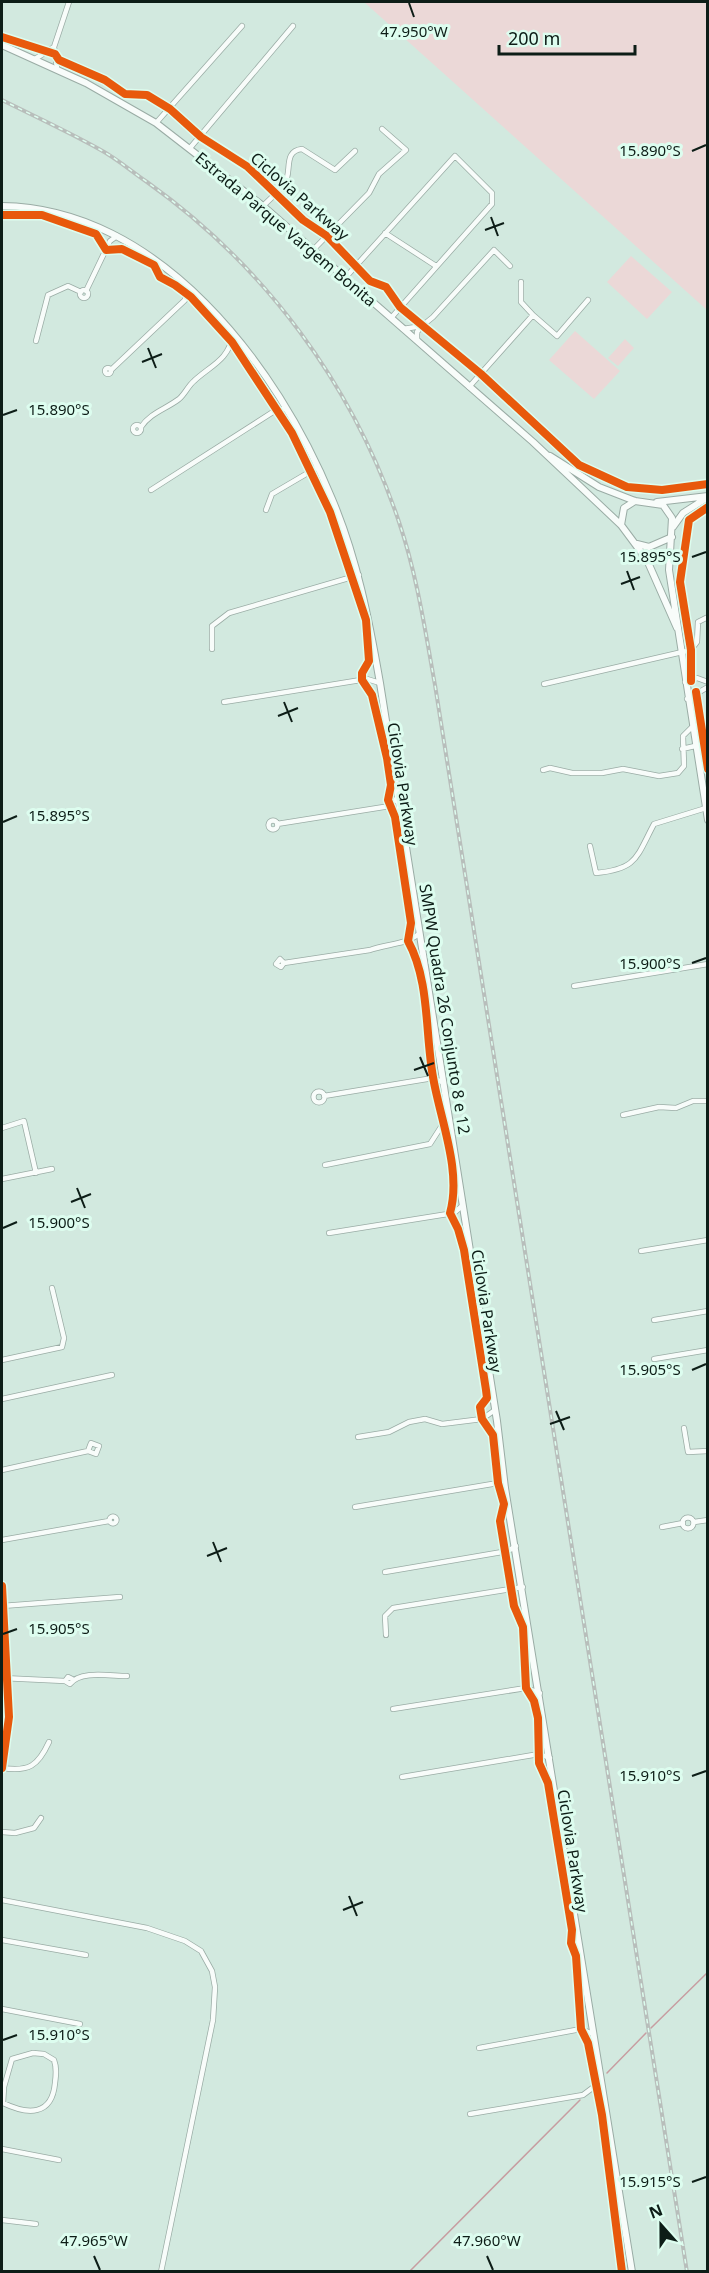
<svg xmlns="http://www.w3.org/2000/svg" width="709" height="2273" font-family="'Noto Sans',sans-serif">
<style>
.green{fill:#ebd8d7}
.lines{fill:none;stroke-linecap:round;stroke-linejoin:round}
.stream{stroke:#c79da1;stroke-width:1.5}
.street-casing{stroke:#9aaca5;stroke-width:6}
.secondary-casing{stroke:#9aaca5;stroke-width:8}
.street{stroke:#f8fcfa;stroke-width:4.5}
.secondary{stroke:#f8fcfa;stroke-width:6}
.rail-casing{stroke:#b8bebb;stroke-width:4}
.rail{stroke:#ddfdef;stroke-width:1.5;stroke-dasharray:4.5;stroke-linecap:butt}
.cycleway-casing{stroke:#ddfdef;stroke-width:11}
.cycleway{stroke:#e8590c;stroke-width:8}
.ticks{fill:none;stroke:#0d1d17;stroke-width:2}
.labels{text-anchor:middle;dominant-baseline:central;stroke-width:6;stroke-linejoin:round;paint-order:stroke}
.street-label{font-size:16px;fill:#0d1d17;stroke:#ddfdef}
.ticks-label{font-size:15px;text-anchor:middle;fill:#0d1d17;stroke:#ddfdef;stroke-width:6;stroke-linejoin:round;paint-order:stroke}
</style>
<rect width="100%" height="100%" fill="#d2e9df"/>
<path class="green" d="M364 2H707V310Z
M631 256 672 292 647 319 607 282Z
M575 331 620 371 594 399 549 360Z
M625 339 634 348 618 366 608 358Z"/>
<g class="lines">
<path class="stream" d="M651 2028 708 1972
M607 2073 646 2033
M409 2272 580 2100"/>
<g class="street-casing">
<path id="street" d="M35 59 54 47
M57 68 54 47 69 2
M156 123 242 26
M190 148 293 26
M263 206C270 199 278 192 284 185 293 173 282 151 302 149L335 170 355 151
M385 233 436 266
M313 250 369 193 379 174 406 150 382 129
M345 278 455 156 492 193V204L391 318
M80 294a4 4 0 1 1 8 0a4 4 0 1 1-8 0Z
M86 291 110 241 117 236
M533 315 557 336 588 300
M403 329 422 326 433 317 494 250 510 266
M36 341 48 295 68 286 81 292
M417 341V332L422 326
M105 371a3 3 0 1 1 6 0a3 3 0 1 1-6 0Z
M111 370 185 300 186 285
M469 387 533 315 521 302V282
M133 429a4 4 0 1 1 8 0a4 4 0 1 1-8 0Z
M141 427C150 413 166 409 179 399 185 394 188 386 194 381 211 365 228 361 233 335
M151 490 276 410 285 409
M266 510 272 494 318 467
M212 649V626L229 613 359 575
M685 682 697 678 708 682
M544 684 691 650 697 642 698 622 708 617
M687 699 708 687
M224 702 367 679 380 683
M682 749 695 746 708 754
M543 770 550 768 572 773H602L623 769 659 776 678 773 684 766 683 736 692 727
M268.5 825a4.5 4.5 0 1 1 9 0a4.5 4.5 0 1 1-9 0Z
M277 824 390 806 397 798
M590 846 596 873C637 869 636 858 654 824L706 808
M284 963 280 959 276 964 281 967 284 963 370 950C386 944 405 945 419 934
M574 986 708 964
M313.5 1097a5.5 5.5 0 1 1 11 0a5.5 5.5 0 1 1-11 0Z
M324 1096 433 1078 442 1082
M623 1115 659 1107 676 1108 693 1101H708
M2 1128 24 1121 36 1173
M325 1165 430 1144 448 1116
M2 1179 52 1169
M329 1233 454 1213 462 1206
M641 1251 708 1240
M654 1320 708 1311
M654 1359 708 1350
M2 1360 62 1347 64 1338 52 1288
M2 1399 112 1375
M684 1428 688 1452 708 1451
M358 1437 389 1432 409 1422 425 1419 442 1424 482 1419 495 1410
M2 1470 88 1451 96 1454 99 1446 91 1443 88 1451
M355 1507 498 1483 505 1487
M109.5 1520a3.5 3.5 0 1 1 7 0a3.5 3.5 0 1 1-7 0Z
M682.5 1523a5.5 5.5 0 1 1 11 0a5.5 5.5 0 1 1-11 0Z
M694 1522 708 1520
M662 1527 683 1523
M2 1540 109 1521
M385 1572 508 1551 516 1546
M2 1606 120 1597
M386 1635 385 1616 393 1608 523 1587
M2 1678 65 1681
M72 1679 68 1677 65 1681 70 1684C80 1670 110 1676 127 1676
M393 1709 526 1688 540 1693
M2 1768C29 1772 38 1766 49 1742
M402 1777 539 1754 550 1758
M2 1832 15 1833 34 1828 41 1818
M2 1900 147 1928 185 1941 201 1951 212 1971 215 1987 213 2020 161 2272
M2 1940 86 1955
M2 2009 80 2024
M479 2048 581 2029 593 2034
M33 2053 44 2054 54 2060C57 2068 56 2075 55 2083 52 2116 28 2115 3 2103L4 2087 12 2059Z
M470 2114 583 2095 595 2086 600 2078
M2 2149 59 2160
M2 2220 36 2224"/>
</g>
<g class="secondary-casing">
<path id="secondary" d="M2 45 86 83 156 123 263 206 533 442 621 525 647 560 677 628
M2 206C159 208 277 365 332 499 357 558 369 620 380 683L497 1421 505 1488 632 2272
M550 456 599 487 635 501 663 505 672 518 669 570 708 820
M657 502 708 496
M621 525 624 508 635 501
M673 527 683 513 705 499
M637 544 649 547 672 537"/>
</g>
<use href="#street" class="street"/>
<use href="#secondary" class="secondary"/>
<g class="rail-casing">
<path id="rail" d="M2 100C34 116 67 131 99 149 116 158 131 171 147 182 265 266 353 385 399 522 417 575 425 630 435 685L687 2272"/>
</g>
<use href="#rail" class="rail"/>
<g class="cycleway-casing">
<path id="cycleway" d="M2 37 55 54 59 60 105 80 125 94 147 95 170 109 201 137 248 167 303 220 327 236 370 281 386 287 400 307 481 374 579 465 627 487 662 490 708 484
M2 215H42L96 234 106 250 122 249 154 265 160 277 175 285 191 297 232 342 292 433 330 512 366 620 369 661 362 673V680L372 695 387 758 391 785 388 800 395 817 411 923 408 941C430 981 425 1033 433 1077 440 1119 462 1171 450 1213L458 1229 464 1250 486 1390 487 1398 480 1407 482 1419 493 1435 498 1483 504 1504 500 1521 514 1606 523 1627 526 1688 534 1701 538 1718 539 1763 548 1783 572 1930 571 1943 576 1956 581 2029 588 2043 602 2115 622 2272
M691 681V650L680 582 689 520 708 507
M696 692 708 769
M2 1586 9 1717 2 1768"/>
</g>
<use href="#cycleway" class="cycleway"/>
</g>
<path class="ticks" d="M409 3 414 17M692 151 706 145M491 217 498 236M485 230 504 223M148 348 156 368M142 362 162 354M3 415 17 410M692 557 706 552M627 571 634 590M621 584 640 577M284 702 292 722M278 716 298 708M3 822 17 816M692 963 706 958M420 1057 428 1076M414 1070 434 1063M77 1188 85 1208M71 1202 91 1194M3 1228 17 1222M692 1370 706 1364M556 1411 564 1430M550 1424 570 1417M213 1542 221 1562M207 1556 227 1548M3 1634 17 1629M692 1776 706 1771M349 1896 357 1916M343 1910 363 1902M3 2040 17 2035M692 2182 706 2177M94 2256 100 2270M487 2256 493 2270"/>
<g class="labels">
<g class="street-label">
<text transform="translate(300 196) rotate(41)">Ciclovia Parkway</text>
<text transform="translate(286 229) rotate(40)">Estrada Parque Vargem Bonita</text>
<text transform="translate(403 784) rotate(81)">Ciclovia Parkway</text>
<text transform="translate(445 1009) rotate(81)">SMPW Quadra 26 Conjunto 8 e 12</text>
<text transform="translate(487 1311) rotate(81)">Ciclovia Parkway</text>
<text transform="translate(573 1851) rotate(81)">Ciclovia Parkway</text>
</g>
</g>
<g class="ticks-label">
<text x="414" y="37">47.950°W</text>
<text x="650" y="156">15.890°S</text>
<text x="59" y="415">15.890°S</text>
<text x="650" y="562">15.895°S</text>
<text x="59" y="821">15.895°S</text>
<text x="650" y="969">15.900°S</text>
<text x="59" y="1228">15.900°S</text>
<text x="650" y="1375">15.905°S</text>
<text x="59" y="1634">15.905°S</text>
<text x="650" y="1781">15.910°S</text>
<text x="59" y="2040">15.910°S</text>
<text x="650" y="2187">15.915°S</text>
<text x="94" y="2246">47.965°W</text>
<text x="487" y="2246">47.960°W</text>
</g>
<rect width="709" height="2273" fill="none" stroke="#0d1d17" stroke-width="6"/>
<g transform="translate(661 2225) rotate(339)" stroke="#ddfdef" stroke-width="4.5" paint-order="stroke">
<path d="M0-4.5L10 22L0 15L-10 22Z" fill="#0d1d17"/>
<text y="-9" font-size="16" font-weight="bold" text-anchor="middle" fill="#0d1d17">N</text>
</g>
<path d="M499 45v9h136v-9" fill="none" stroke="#0d1d17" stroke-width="3"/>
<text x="508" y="45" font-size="18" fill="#0d1d17" stroke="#ddfdef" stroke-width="4.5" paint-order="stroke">200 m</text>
</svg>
